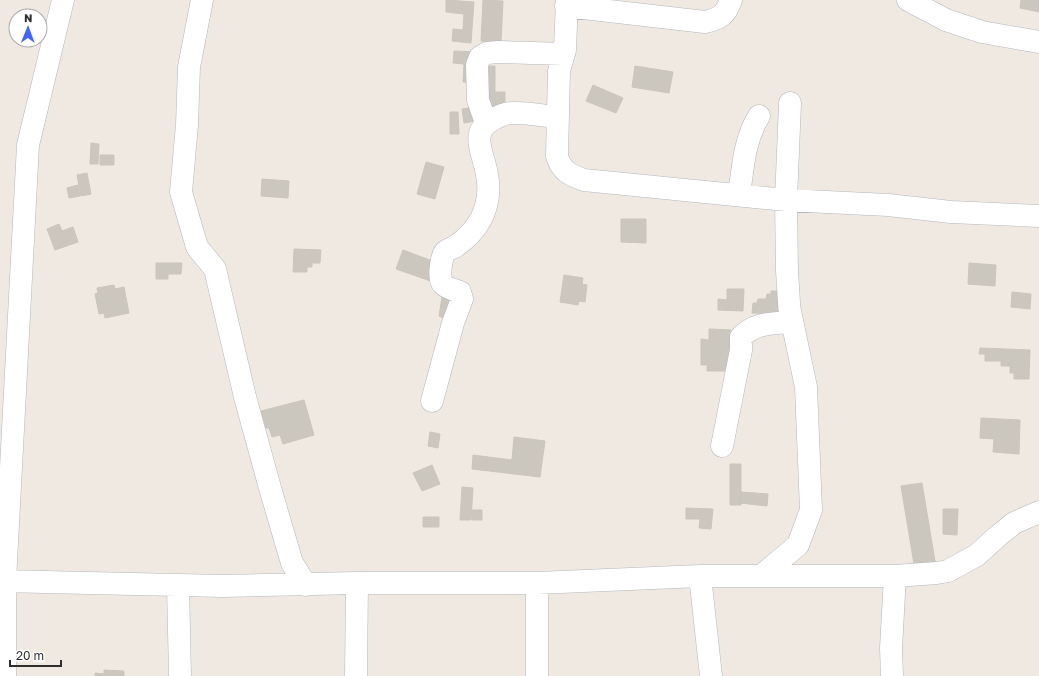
<svg xmlns="http://www.w3.org/2000/svg" width="1039" height="676" font-family="'Golos Text',sans-serif">
<style>
.building{fill:#cbc7bf;stroke:#cbc5ba}
.lines{fill:none;stroke-linecap:round;stroke-linejoin:round}
.minor-casing{stroke:#b4b7c1;stroke-width:23}
.minor{stroke:#fff;stroke-width:22}
</style>
<rect width="100%" height="100%" fill="#efe9e1"/>
<path class="building" d="M446 0 474 2 471 43 452 41 453 29 463 30 464 14 446 12Z
M483 0 503 1 501 42 481 41Z
M1021 0H1039V12L1020 8Z
M454 51 479 52 477 83 463 82 464 64 453 63Z
M483 66H495V92H505V108H483Z
M635 66 673 72 669 93 632 87Z
M593 85 623 98 616 113 586 101Z
M474 107 476 121 464 123 462 109Z
M450 112H458L459 134H450Z
M91 143 99 144 98 164H90Z
M100 155H114V165H100Z
M426 162 444 167 435 199 417 194Z
M87 173 91 194 81 196 77 175Z
M262 179 289 181 288 198 261 196Z
M78 185 80 196 69 198 67 188Z
M621 219H646V243L621 242Z
M59 224 62 231 73 227 78 242 55 250 47 229Z
M294 249 321 250 320 263H312V267H307V272H293Z
M403 250 451 268 445 286 396 269Z
M156 263H182L181 274H168V279H156Z
M969 263 996 265 995 286 968 284Z
M564 275 583 278 582 284 587 285 585 302 579 301 578 305 560 302Z
M114 285 115 289 124 287 129 313 105 318 104 313 99 314 95 294 98 293 97 288Z
M727 289H744L743 311 718 310V299L727 300Z
M443 291 467 295 453 323 439 316Z
M771 291H783L781 314 752 313 753 303H757L758 299H766L767 294H771Z
M1012 292 1031 294 1030 309 1011 307Z
M709 329 731 330 730 371H707V365H701V339L709 340Z
M980 348 1030 350 1029 379H1014V373H1010V366H1001V361H985V354H979Z
M304 400 314 435 283 444 280 435 272 437 269 428H266L261 411Z
M981 418 1020 420 1019 454 993 452 994 439 980 438Z
M430 432 440 434 438 448 428 446Z
M514 437 545 441 540 477 472 469 473 455 512 460Z
M730 464H741V505H730Z
M432 465 440 484 422 491 413 473Z
M922 483 937 573 916 576 901 486Z
M462 487 473 488 471 520H460Z
M741 492 768 494 767 506 740 503Z
M686 508 713 509 711 529 699 528 700 519H686Z
M943 509H958L957 535 943 534Z
M472 510H482V520H472Z
M423 517H439V527H423Z
M104 670 124 671V676H95V673L104 674Z"/>
<g class="lines">
<g class="minor-casing">
<path id="minor" d="M202 0 189 67 187 125 181 192 197 247 215 269 245 397 270 488 292 563 306 585
M567 0 565 50 559 71 557 156C561 171 570 175 584 180L786 200 888 205 951 212 1039 216
M908 0 946 20 982 32 1039 42
M566 6 705 22C719 19 726 15 731 0
M486 123 478 100 477 65 480 57 487 53 498 52 564 54
M739 195C743 168 744 140 759 116
M432 401 453 323 462 299 460 292C455 290 446 288 443 284 438 279 441 257 445 252 448 249 453 248 456 246 466 239 475 230 481 219 488 205 490 190 487 175 485 156 468 133 492 120 497 117 506 113 512 113 527 112 543 116 558 117
M722 446 741 350V337C755 323 769 324 788 322L790 318 787 271 786 200 790 103
M700 576 711 676
M761 576 798 545 811 510 806 387 790 311
M0 581 223 586 357 583H537L700 576H895L937 573 948 571 977 555 999 535 1014 523 1039 512
M537 583V676
M178 585 180 676
M5 676V581L28 145 63 0
M356 676 357 583
M892 676 891 648 895 576"/>
</g>
<use href="#minor" class="minor"/>
</g>
<g transform="translate(28 28) rotate(1)"><circle r="19" fill="#ffffff" stroke="#ababab"/>
<path d="M0-3L7 15L0 10L-7 15Z" fill="#4264fb"/>
<text y="-6" font-size="11" font-weight="bold" text-anchor="middle" fill="#2e2e2e">N</text>
</g>
<path d="M10 660v6h51v-6" fill="none" stroke="#2e2e2e" stroke-width="2"/>
<text x="16" y="660" font-size="12" fill="#2e2e2e" stroke="#ffffff" stroke-width="3" paint-order="stroke">20 m</text>
</svg>
